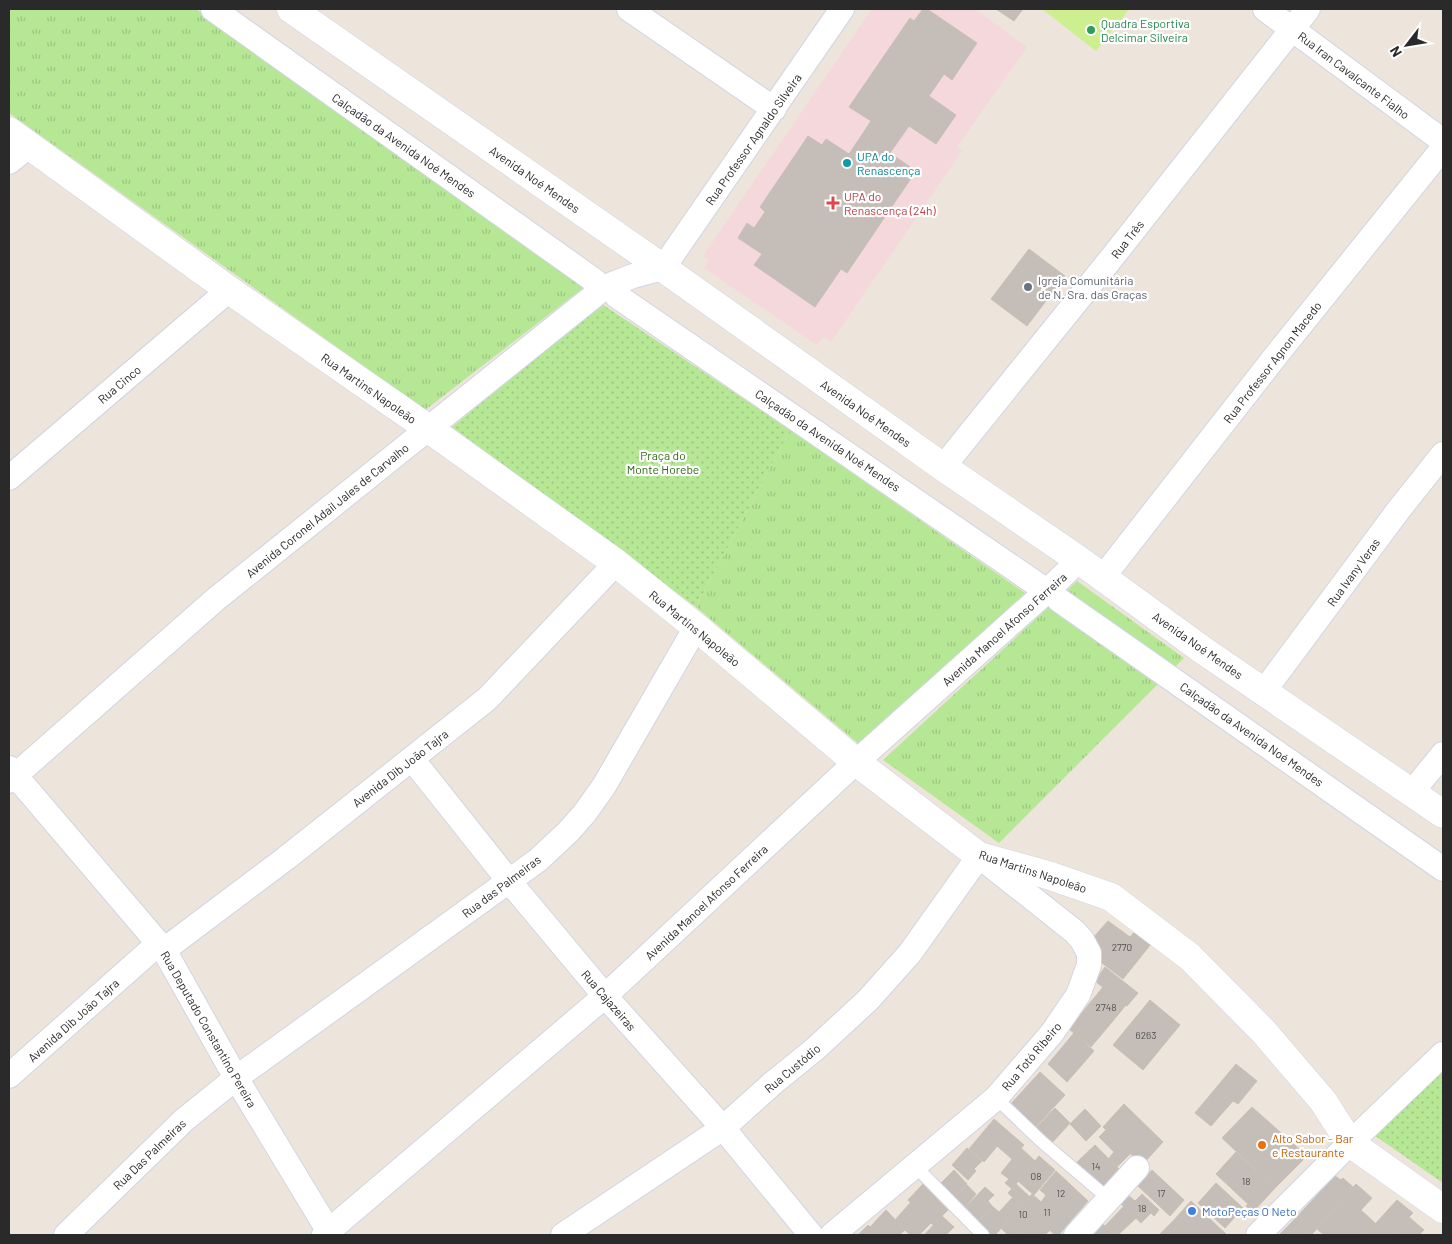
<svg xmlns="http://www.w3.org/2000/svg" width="1452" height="1244" font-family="Barlow,sans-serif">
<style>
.medical{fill:#f4d8db}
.grass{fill:url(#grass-tufts)}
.park{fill:url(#park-dots)}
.pitch{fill:#cdef8f}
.building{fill:#c5beb8;stroke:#c8c0b5}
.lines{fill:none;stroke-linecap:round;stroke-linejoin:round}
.lane-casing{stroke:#d0d5e4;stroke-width:14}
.street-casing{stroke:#d0d5e4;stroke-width:26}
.secondary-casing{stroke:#d0d5e4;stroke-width:29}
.lane{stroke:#fff;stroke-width:12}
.street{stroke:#fff;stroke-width:24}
.secondary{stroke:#fff;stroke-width:28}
.leisure-dot{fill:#2e9e5b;stroke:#fff;stroke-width:2}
.culture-dot{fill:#0f9aa8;stroke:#fff;stroke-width:2}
.health-dot{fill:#e0444e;stroke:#fff;stroke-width:2}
.worship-dot{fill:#6b7280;stroke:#fff;stroke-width:2}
.food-dot{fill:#e8710a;stroke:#fff;stroke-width:2}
.shop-dot{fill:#3f7fe0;stroke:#fff;stroke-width:2}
.labels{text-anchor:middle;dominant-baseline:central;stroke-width:4.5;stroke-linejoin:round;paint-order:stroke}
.number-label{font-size:10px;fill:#514f4e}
.leisure-label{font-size:12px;fill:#27864d;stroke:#fff;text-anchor:start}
.street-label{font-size:12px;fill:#2a2a2a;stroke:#fff}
.culture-label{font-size:12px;fill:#0d838f;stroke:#fff;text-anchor:start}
.health-label{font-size:12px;fill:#be3a42;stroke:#fff;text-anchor:start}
.worship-label{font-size:12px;fill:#5b616d;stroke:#fff;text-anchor:start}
.park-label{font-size:12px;fill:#2d6b16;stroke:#fff}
.food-label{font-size:12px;fill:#c56008;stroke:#fff;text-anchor:start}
.shop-label{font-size:12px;fill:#366cbe;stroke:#fff;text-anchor:start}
</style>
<defs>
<pattern id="grass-tufts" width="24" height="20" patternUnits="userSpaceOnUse" patternTransform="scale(1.25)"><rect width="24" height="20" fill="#b6e794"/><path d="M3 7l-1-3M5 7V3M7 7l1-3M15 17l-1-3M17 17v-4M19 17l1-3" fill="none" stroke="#9dc680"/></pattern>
<pattern id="park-dots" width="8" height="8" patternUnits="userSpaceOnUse" patternTransform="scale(1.25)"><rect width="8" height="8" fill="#b6e794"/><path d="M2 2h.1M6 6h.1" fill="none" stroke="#9dc680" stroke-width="1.8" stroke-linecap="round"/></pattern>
</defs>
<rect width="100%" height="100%" fill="#ede4db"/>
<path class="medical" d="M872 9H975L1027 47 957 147 962 151 831 342 823 337 817 345 704 268 709 260 703 256Z"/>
<path class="grass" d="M9 9H196L587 285 425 410 9 113Z
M790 430 1025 593 860 745 696 607Z
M1077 581 1184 658 999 843 883 760Z"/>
<path class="park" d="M602 304 790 430 696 607 452 427Z
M1443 1067V1183L1371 1133Z"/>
<path class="pitch" d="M1042 9H1129L1096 51Z"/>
<path class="building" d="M923 9H927L977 43 952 80 944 74 929 96 956 115 936 144 909 126 890 153 916 171 847 273 841 269 815 307 754 265 762 254 738 238 747 223 754 228 765 212 760 207 808 136 822 145 826 139 849 154 871 121 849 107 910 18 914 21Z
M996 9H1023L1014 21Z
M1029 249 1065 276 1027 326 991 299Z
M1108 921 1130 937 1135 931 1151 944 1123 979 1102 963 1095 955 1092 939Z
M1105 967 1138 993 1127 1006 1095 981Z
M1103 987 1126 1005 1107 1028 1085 1009Z
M1150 1000 1180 1025 1143 1070 1113 1045Z
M1085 1009 1107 1028 1091 1047 1069 1029Z
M1074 1033 1094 1051 1067 1082 1048 1064Z
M1236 1064 1257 1081 1238 1104 1233 1101 1211 1126 1195 1113Z
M1040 1072 1065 1095 1033 1130 1008 1107Z
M1124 1104 1163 1142 1142 1165 1103 1127Z
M1252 1107 1307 1156 1275 1188 1222 1138Z
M1055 1108 1070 1123 1050 1145 1034 1130Z
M1085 1109 1101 1126 1086 1141 1070 1124Z
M994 1119 1009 1132 984 1162 969 1149Z
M1106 1130 1131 1153 1117 1167 1109 1158 1114 1152 1099 1137Z
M1009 1132 1024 1145 1012 1159 997 1146Z
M1095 1145 1120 1170 1102 1187 1075 1164Z
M967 1148 982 1161 974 1169 976 1171 968 1180 952 1165Z
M1021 1148 1035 1161 1012 1189 1005 1183 1009 1179 1001 1173Z
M1236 1152 1275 1188 1253 1212 1246 1206 1248 1204 1216 1174Z
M1039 1156 1055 1170 1034 1195 1018 1181Z
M954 1170 967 1184 951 1201 938 1186Z
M1152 1170 1184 1200 1170 1216 1138 1186Z
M1056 1171 1088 1201 1073 1218 1040 1190Z
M1335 1176 1341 1180 1343 1178 1353 1187 1314 1232 1311 1235H1307L1293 1221Z
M1216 1183 1243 1208 1225 1228 1198 1203Z
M923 1184 948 1210 933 1225 908 1200Z
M1016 1184 1030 1197 1022 1206 1008 1193Z
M1356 1184 1372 1198 1338 1235H1324L1317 1229Z
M967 1185 976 1194 962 1211 952 1200Z
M985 1187 994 1195 988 1201 993 1207 976 1223 963 1210Z
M1032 1194 1041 1202 1046 1195 1073 1218 1059 1235H1055L1022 1206Z
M1142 1194 1159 1210 1154 1216 1151 1213 1141 1223 1120 1203 1128 1195 1135 1201Z
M1013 1197 1022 1206 995 1235H992L978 1222 993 1207 999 1212Z
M1397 1200 1413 1213 1409 1217 1392 1235H1365Z
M1191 1201 1227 1235H1188L1173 1221Z
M911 1202 931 1223 919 1235H910L895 1220Z
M1022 1206 1050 1230 1045 1235H1021L1006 1222Z
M1124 1206 1136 1218 1118 1235H1115L1105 1226Z
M886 1210 905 1230 899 1235H879L870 1227Z
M1361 1210 1376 1224 1365 1235H1338Z
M942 1216 954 1227 946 1235H924Z
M1409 1217 1424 1230 1419 1235H1394L1393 1234Z
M1173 1221 1188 1235H1159Z
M1293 1221 1307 1235H1279Z
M1006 1222 1014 1229 1021 1235H1008L1001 1228Z
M1103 1224 1105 1226 1115 1235H1093Z
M868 1225 870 1227 879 1235H858Z"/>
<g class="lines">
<g class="lane-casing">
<path id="lane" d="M996 1098 1041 1141 1109 1199
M915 1166 983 1235"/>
</g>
<g class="street-casing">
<path id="street" d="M213 9 595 281
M629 9 774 109
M1265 9 1443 141
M9 162 29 146
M617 296 1038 585
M943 467 1114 255 1308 9
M9 478 229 290
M1103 577 1278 353 1443 148
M1059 600 1443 869
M1264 691 1397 512 1443 454
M412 759 509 881 605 996 723 1128 811 1235
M9 768 164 950 236 1078 331 1235
M9 781 216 599 605 287 633 276 663 268 842 9
M1412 792 1443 754
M164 950 285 859 487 699 616 563
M9 1076 159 943
M66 1235 184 1120 236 1078 509 881 538 860 568 832 584 814 604 786 696 627
M324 1235 605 996 856 762 1047 591 1079 560
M563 1235 723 1128 773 1083 815 1049 868 1000 910 953 979 856 1075 932 1082 940 1089 953V965L1078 995 1052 1033 996 1098 832 1235
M1076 1235 1137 1168
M1258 1235 1350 1143 1443 1054"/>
</g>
<g class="secondary-casing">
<path id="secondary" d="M291 9 663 268 943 467 1079 560 1204 651 1443 814
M9 131 229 290 429 429 616 563 696 627 856 762 979 856 1048 875 1111 897 1190 957 1264 1032 1323 1101 1350 1143 1443 1209"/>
</g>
<use href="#lane" class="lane"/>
<use href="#street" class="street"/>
<use href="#secondary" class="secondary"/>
</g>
<circle class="leisure-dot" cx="1091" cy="30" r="5"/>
<circle class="culture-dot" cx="847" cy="163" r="5"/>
<path class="health-dot" d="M830.5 195.5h5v5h5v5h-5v5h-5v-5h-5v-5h5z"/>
<circle class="worship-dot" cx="1028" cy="287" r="5"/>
<circle class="food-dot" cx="1262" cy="1145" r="5"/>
<circle class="shop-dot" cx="1192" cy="1211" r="5"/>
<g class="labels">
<g class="number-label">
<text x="1122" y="947">2770</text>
<text x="1106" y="1007">2748</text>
<text x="1146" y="1035">6263</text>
<text x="1096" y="1166">14</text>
<text x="1036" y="1176">08</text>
<text x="1246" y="1181">18</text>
<text x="1061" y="1193">12</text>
<text x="1161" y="1193">17</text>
<text x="1142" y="1208">18</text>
<text x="1047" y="1212">11</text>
<text x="1023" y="1214">10</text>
</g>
<g class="leisure-label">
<text x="1101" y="23">Quadra Esportiva<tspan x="1101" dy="14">Delcimar Silveira</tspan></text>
</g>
<g class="street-label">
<text transform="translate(1354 75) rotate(37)">Rua Iran Cavalcante Fialho</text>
<text transform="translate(753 139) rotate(-55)">Rua Professor Agnaldo Silveira</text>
<text transform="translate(404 145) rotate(35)">Calçadão da Avenida Noé Mendes</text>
<text transform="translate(535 179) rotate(35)">Avenida Noé Mendes</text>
<text transform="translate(1127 239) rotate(-52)">Rua Três</text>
<text transform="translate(1272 362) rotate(-52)">Rua Professor Agnon Macedo</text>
<text transform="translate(119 384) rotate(-40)">Rua Cinco</text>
<text transform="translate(369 388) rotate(35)">Rua Martins Napoleão</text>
<text transform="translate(866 413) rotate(35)">Avenida Noé Mendes</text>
<text transform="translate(828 440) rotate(34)">Calçadão da Avenida Noé Mendes</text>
<text transform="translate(327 510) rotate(-39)">Avenida Coronel Adail Jales de Carvalho</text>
<text transform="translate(1353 572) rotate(-54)">Rua Ivany Veras</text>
<text transform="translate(695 628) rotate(39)">Rua Martins Napoleão</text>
<text transform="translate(1004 629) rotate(-42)">Avenida Manoel Afonso Ferreira</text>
<text transform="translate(1198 645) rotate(35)">Avenida Noé Mendes</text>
<text transform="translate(1252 734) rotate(35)">Calçadão da Avenida Noé Mendes</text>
<text transform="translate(400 768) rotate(-38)">Avenida Dib João Tajra</text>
<text transform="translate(1033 871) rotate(18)">Rua Martins Napoleão</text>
<text transform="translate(501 886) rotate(-37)">Rua das Palmeiras</text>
<text transform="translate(706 902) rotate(-43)">Avenida Manoel Afonso Ferreira</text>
<text transform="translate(609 1000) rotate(49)">Rua Cajazeiras</text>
<text transform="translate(73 1020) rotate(-42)">Avenida Dib João Tajra</text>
<text transform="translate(209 1029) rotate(60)">Rua Deputado Constantino Pereira</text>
<text transform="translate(1031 1056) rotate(-50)">Rua Totó Ribeiro</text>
<text transform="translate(792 1068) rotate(-40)">Rua Custódio</text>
<text transform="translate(149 1154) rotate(-44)">Rua Das Palmeiras</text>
</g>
<g class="culture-label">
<text x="857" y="156">UPA do<tspan x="857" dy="14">Renascença</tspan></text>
</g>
<g class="health-label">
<text x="844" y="196">UPA do<tspan x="844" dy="14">Renascença (24h)</tspan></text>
</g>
<g class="worship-label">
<text x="1038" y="280">Igreja Comunitária<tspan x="1038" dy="14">de N. Sra. das Graças</tspan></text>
</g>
<g class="park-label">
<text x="663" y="455">Praça do<tspan x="663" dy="14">Monte Horebe</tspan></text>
</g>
<g class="food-label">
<text x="1272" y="1138">Alto Sabor - Bar<tspan x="1272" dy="14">e Restaurante</tspan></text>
</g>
<g class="shop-label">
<text x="1202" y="1211">MotoPeças O Neto</text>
</g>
</g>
<rect width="1452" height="1244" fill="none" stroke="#2a2a2a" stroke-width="20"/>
<g transform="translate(1407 45) rotate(239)" stroke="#ffffff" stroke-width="4" paint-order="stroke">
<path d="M0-4L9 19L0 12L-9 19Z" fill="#2a2a2a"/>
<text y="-8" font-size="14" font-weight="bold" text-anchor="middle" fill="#2a2a2a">N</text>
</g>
</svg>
